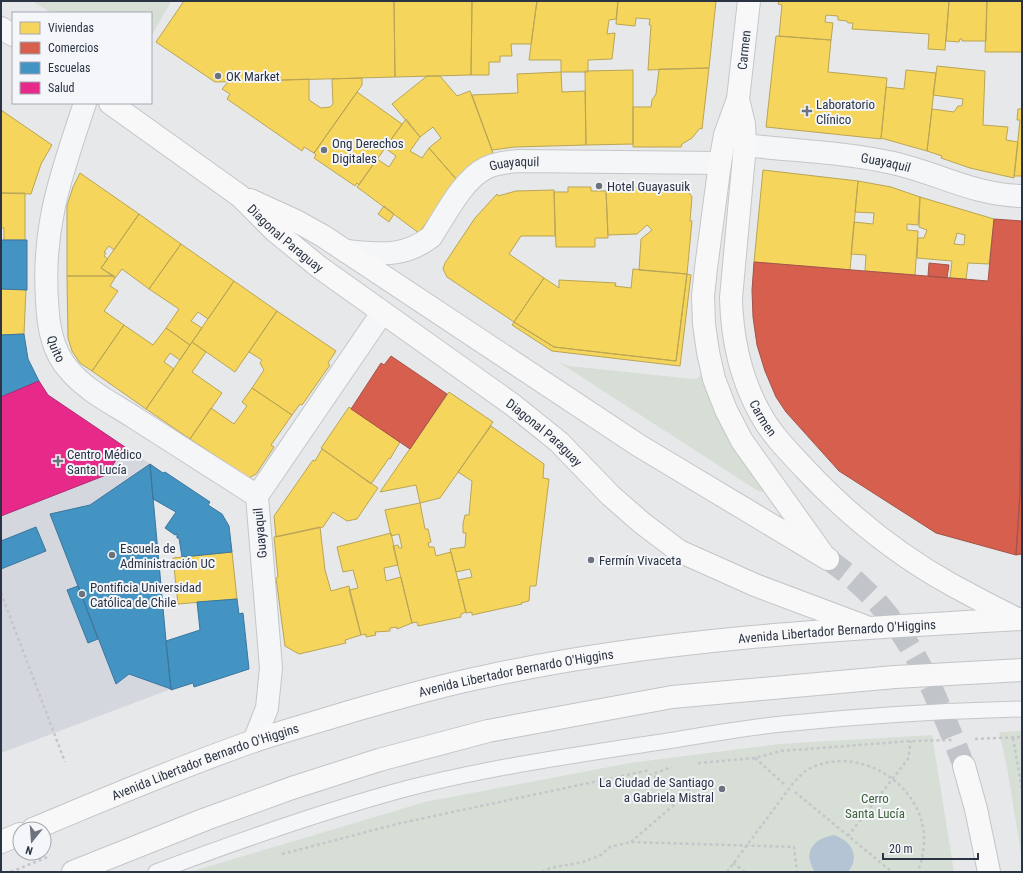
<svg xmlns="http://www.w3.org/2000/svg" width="1023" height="873" font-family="'Roboto Condensed',sans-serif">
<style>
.built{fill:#d4d7dd}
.green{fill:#d6ded6}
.water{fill:#b4c4d5}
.homes{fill:#f6d55c;stroke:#b9a555;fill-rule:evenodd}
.shops{fill:#d6604d;stroke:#a3534b}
.schools{fill:#4393c3;stroke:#3c769d}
.health{fill:#e7298a;stroke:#af2c75}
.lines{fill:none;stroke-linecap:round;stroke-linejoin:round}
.primary-tunnel{stroke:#c1c4c9;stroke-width:22;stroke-dasharray:22 11;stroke-linecap:butt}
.service-casing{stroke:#c4c6c8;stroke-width:17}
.minor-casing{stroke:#c4c6c8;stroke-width:24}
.secondary-casing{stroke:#c4c6c8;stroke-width:24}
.primary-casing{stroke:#c2c5c8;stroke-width:24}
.path{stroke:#c5c6ca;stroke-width:2.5;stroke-dasharray:3 3;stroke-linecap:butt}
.service{stroke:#f5f6f7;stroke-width:15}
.minor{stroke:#f5f6f7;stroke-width:22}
.secondary{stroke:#f8f8f8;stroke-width:22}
.primary{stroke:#f8f8f8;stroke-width:22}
.poi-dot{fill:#6c737f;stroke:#f4f6f9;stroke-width:1.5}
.labels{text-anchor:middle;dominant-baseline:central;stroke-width:4;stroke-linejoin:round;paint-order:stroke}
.street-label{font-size:13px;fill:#2b3445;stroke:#f4f6f9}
.poi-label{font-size:13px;fill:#2b3445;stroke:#f4f6f9;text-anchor:start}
.park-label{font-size:13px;fill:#3f6138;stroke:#f4f6f9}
</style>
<rect width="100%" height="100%" fill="#e6e8ea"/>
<path class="built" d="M39 381 48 395 150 464 171 689 1 753V397Z"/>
<path class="green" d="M32 1H171L151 37V13H52Z
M557 361 569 366 693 379H697L703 372 766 489 763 492 758 491Z
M1022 731V859L1007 767 999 732Z
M932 735 954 872H190L425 802 630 763 779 744Z"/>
<path class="water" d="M834 835C851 841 861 856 848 872H815C802 853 813 838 834 835Z"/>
<path class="homes" d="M184 1H394L395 77 215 82 156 42Z
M394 1H472L471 75 395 77Z
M472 1H537L531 44H511L512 56H500V62H489V75H471Z
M537 1H618L616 19 609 20 607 34 615 33 612 59 588 60V72H561V60H529Z
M618 1H716L709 68 648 70 651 25H649L650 19 636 18 635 26 616 24Z
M779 1H949L945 50 928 49 929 34 852 29 853 23H848L847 21 838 20V16L826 15 825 22 833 23 831 40 779 36 782 5 778 4Z
M949 1H987L986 41H962V39H960L959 42 946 41Z
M987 1H1022V52H985Z
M776 36 831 40 828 72 887 78 881 139 766 127Z
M937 66 985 71 983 125 1008 127 1006 140 1018 142 1014 178 970 168 941 158 942 156 927 151 932 109 954 112 958 106H962L963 99 933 95Z
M709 68 702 129 700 128 692 138 682 144 681 147H633V107H651L652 100 656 94 659 69Z
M633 70V144L586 145 585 71Z
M906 70 936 73 927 151 881 138 886 87 904 89Z
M561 72 562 92 585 91 586 145 515 147 492 150 472 95 518 93 517 74Z
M427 76H440L457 96 470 91 493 153 473 163 456 179 429 148 441 138 433 127 420 137 392 104Z
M362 78V85L314 153 304 147 302 151 227 99 230 94 222 89 228 82 309 79V100L321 108 330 107 333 104 332 79Z
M357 92 402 124 359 185 357 183 355 186 314 158 316 155 314 153Z
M1018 109H1022V176H1014L1020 120H1017Z
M1 110 52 145 41 164 31 194 1 193Z
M406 119 420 137 410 151 422 158 429 148 457 180 419 233 357 187 377 159 389 167 396 156 385 148Z
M763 170 858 181 850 270 754 262Z
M80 173 139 214 114 250 109 246 104 252 106 253 104 256 108 259 101 268 114 276H67V206L73 187Z
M858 181 891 187 920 197 918 225 907 224V230L918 231 915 275 865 271 866 255 851 254 854 222 873 224 874 213 855 212Z
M568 187H591V191H606L608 238H595V247H556L554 192H568Z
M617 187 681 188 688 191 692 197 690 221H692L687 274 639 270 641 239 652 230 647 225 637 234 608 235 606 190 617 189Z
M554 190 555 236H521L509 254 544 278 514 322 447 277 443 269 445 263 475 218 497 194 498 196 516 191Z
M1 193H25V240H4V228H1Z
M920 197 994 219 989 264 968 263 966 279 950 278 952 261 917 258 918 238H924L927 230 919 227ZM957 233 965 235 964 245 954 244Z
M384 206 394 214 389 222 378 214Z
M139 214 181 244 149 289 122 269 115 278 101 268Z
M181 244 234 281 208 319 198 312 191 321 202 328 190 345 166 328 179 309 149 289Z
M633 269 687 274 676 361 554 347 514 322 544 278 559 288V280L616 283 615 286 631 288Z
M687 274 691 275 680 366 552 351 512 325 514 322 554 347 676 361Z
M67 276H114L115 278 110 286 118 291 104 311 124 325 92 371 80 363 72 351 68 338Z
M234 281 277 311 235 372 192 342Z
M1 289H26L24 334 1 335Z
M277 311 336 351 328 363 330 365 302 405 300 404 292 415 252 388 264 370 260 363 262 360 249 352Z
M124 325 153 345 166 328 190 345 180 360 170 353 164 362 174 369 146 409 92 371Z
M192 342 206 352 192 372 222 393 190 439 146 409Z
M252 388 292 415 271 445 274 447 256 474 249 478 190 439 211 408 234 424 247 406 242 402Z
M449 392 493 422 440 498 420 503 416 485 380 492Z
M349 407 400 442 390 459 389 458 371 484 321 448Z
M491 426 544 464 543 478 549 479 536 586H530L529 601 521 603 522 604 472 615V612L466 613 458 580 472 577 470 569 456 572 450 549 465 547 466 533H463V524L465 515H469L472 481 458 472Z
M322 449 378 488 357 519 347 521 333 512 323 527 276 537 274 516 313 460 315 461Z
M420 503 425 529H428L431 542 428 543 429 547H434L436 556 451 552 466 612 461 614V617L418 626 417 622 412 623 393 546 398 545 399 548H402L399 534 391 536 385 510Z
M320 527 325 570 331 591 349 586 361 635 345 640 346 643 299 654 285 646 276 578 278 577 274 537Z
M391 533 398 565 384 568 386 581 401 577 412 623 397 629V627L390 628V631L375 632 376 635 366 637V634L361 635 349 590 358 588 353 570 343 572 337 547Z
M232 552 237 599 178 604 173 558Z"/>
<path class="shops" d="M994 219 1022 221 1020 493 1016 555 936 533 839 471 786 412 776 397 765 371 757 345 753 317 752 290 754 262 988 281Z
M929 263 949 265 947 278 928 276Z
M391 356 447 394 410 449 351 409 381 363 384 365Z
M1022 356V560V554L1016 555 1020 493Z"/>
<path class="schools" d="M1 240H27V290L1 289Z
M24 334 28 359 39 381 1 397V335Z
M150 464 166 641 171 689 129 674 116 684 50 514 90 505Z
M150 464 163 473 165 472 210 502 208 505 222 514 229 526 232 552 182 557 179 538H177V534L175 535 165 528 176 512 153 499Z
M36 527 46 551 1 569V541Z
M78 586 98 639 88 643 67 590Z
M237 599 239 614 243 613 249 669 194 687 193 683 171 690 166 641 200 630 197 602Z"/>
<path class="health" d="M39 381 48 395 125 447 106 475 1 516V397Z"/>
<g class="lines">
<path class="primary-tunnel" d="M828 559C840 568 852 577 863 588 914 635 939 703 964 766"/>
<g class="service-casing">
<path id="service" d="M156 872C238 841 320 812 405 789 482 769 562 757 641 745 688 738 735 729 782 724 862 716 942 711 1022 709"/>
</g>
<g class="minor-casing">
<g id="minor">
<path id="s1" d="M85 103C62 172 42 225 47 300 48 325 52 351 69 370 88 392 112 403 135 418 176 444 216 470 257 496"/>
<path id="s2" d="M745 145C794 151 845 152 893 163 938 173 973 195 1022 196"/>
<path id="s3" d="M347 251C380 254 403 258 431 237 445 216 462 180 486 168 496 163 507 162 519 161L720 163"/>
<path d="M254 741 267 708 271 668 257 496 382 313"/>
</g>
</g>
<g class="secondary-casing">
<g id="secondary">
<path d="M749 1 738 99 725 135 720 163 706 268 703 296 704 324 708 352 714 379 726 410 742 441 824 556"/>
<path id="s4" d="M738 99 744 124 745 145 731 298C732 339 740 378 761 415 772 435 789 452 805 469 847 514 898 555 952 585 974 597 995 608 1017 619"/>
</g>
</g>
<g class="primary-casing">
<g id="primary">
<path d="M1 28 13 35"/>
<path id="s5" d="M110 103 240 196 275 231 319 267 513 405 559 442 610 495 642 523 679 551 755 585 864 626"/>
<path d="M250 200 298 222 323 236 638 445 828 559"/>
<path d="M964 766 976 809 989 872"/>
<path id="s6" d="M33 829C105 799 177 768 251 742 284 731 317 722 349 712 394 699 438 686 483 677 660 638 842 629 1022 619"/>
<path d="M1 842 20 834"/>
<path d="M73 872 206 819 292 788 379 760 488 731 672 697 895 677 1022 670"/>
</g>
</g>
<path class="path" d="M1 593 65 762
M1013 738 1022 790
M975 739 1022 737
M755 758 784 784
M698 763 755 758 781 751 911 741 952 740
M795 792 892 872
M848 836 908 759 911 741
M631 842 690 791 650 775 672 767
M282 854 401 823 650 770
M733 863 745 872
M11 872 50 856
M542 872 550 868 583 862 601 855 610 847 631 842 794 847 797 872
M727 872 794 782C800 776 805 770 813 767 863 745 927 788 924 843 923 853 922 863 917 872"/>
<use href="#service" class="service"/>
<use href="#minor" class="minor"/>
<use href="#secondary" class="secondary"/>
<use href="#primary" class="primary"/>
</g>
<g class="poi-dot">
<circle cx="218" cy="76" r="4"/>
<path d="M805 105h4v4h4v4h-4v4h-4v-4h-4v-4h4z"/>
<circle cx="324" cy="150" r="4"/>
<circle cx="599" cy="186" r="4"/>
<path d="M56 455h4v4h4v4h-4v4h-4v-4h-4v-4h4z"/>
<circle cx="112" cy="555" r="4"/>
<circle cx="591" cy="560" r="4"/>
<circle cx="82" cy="594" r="4"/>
<circle cx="722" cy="789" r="4"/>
</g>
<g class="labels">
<g class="street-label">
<text transform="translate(744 50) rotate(-84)">Carmen</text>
<text stroke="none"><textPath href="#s2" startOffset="142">Guayaquil</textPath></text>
<text stroke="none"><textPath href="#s3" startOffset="206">Guayaquil</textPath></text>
<text stroke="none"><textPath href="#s5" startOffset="222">Diagonal Paraguay</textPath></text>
<text stroke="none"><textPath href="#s1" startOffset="252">Quito</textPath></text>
<text stroke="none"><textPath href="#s4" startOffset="326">Carmen</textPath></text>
<text stroke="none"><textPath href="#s5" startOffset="546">Diagonal Paraguay</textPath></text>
<text transform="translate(260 533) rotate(-95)">Guayaquil</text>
<text stroke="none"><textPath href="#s6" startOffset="833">Avenida Libertador Bernardo O'Higgins</textPath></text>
<text stroke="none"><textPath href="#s6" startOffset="509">Avenida Libertador Bernardo O'Higgins</textPath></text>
<text stroke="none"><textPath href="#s6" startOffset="185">Avenida Libertador Bernardo O'Higgins</textPath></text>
</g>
<g class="poi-label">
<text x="226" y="76">OK Market</text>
<text x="816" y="104">Laboratorio<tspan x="816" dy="15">Clínico</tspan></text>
<text x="332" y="143">Ong Derechos<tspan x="332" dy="15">Digitales</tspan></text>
<text x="607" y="186">Hotel Guayasuik</text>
<text x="67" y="454">Centro Médico<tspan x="67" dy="15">Santa Lucía</tspan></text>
<text x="120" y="548">Escuela de<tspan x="120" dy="15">Administración UC</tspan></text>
<text x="599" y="560">Fermín Vivaceta</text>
<text x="90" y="587">Pontificia Universidad<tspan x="90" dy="15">Católica de Chile</tspan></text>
<text x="714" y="782" text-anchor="end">La Ciudad de Santiago<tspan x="714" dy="15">a Gabriela Mistral</tspan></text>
</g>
<g class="park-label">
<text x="875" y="798">Cerro<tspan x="875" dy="15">Santa Lucía</tspan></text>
</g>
</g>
<rect width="1023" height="873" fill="none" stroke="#2b3445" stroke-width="4"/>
<rect x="12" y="12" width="140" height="92" fill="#f4f6f9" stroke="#a4a8b1"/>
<rect x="20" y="22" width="20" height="12" fill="#f6d55c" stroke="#a4a8b1"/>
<text x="48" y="32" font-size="12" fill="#2b3445">Viviendas</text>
<rect x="20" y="42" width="20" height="12" fill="#d6604d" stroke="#a4a8b1"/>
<text x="48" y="52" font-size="12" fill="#2b3445">Comercios</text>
<rect x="20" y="62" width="20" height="12" fill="#4393c3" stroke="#a4a8b1"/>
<text x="48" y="72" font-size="12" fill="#2b3445">Escuelas</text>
<rect x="20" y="82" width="20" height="12" fill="#e7298a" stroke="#a4a8b1"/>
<text x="48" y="92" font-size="12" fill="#2b3445">Salud</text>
<g transform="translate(32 841) rotate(197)"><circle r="19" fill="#f4f6f9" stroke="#a4a8b1"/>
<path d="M0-3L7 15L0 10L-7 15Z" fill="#6c737f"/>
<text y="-6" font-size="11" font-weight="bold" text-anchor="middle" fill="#2b3445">N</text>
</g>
<path d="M883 853v6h95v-6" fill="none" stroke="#2b3445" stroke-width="2"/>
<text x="889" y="853" font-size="12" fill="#2b3445" stroke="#f4f6f9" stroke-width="3" paint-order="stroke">20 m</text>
</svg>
